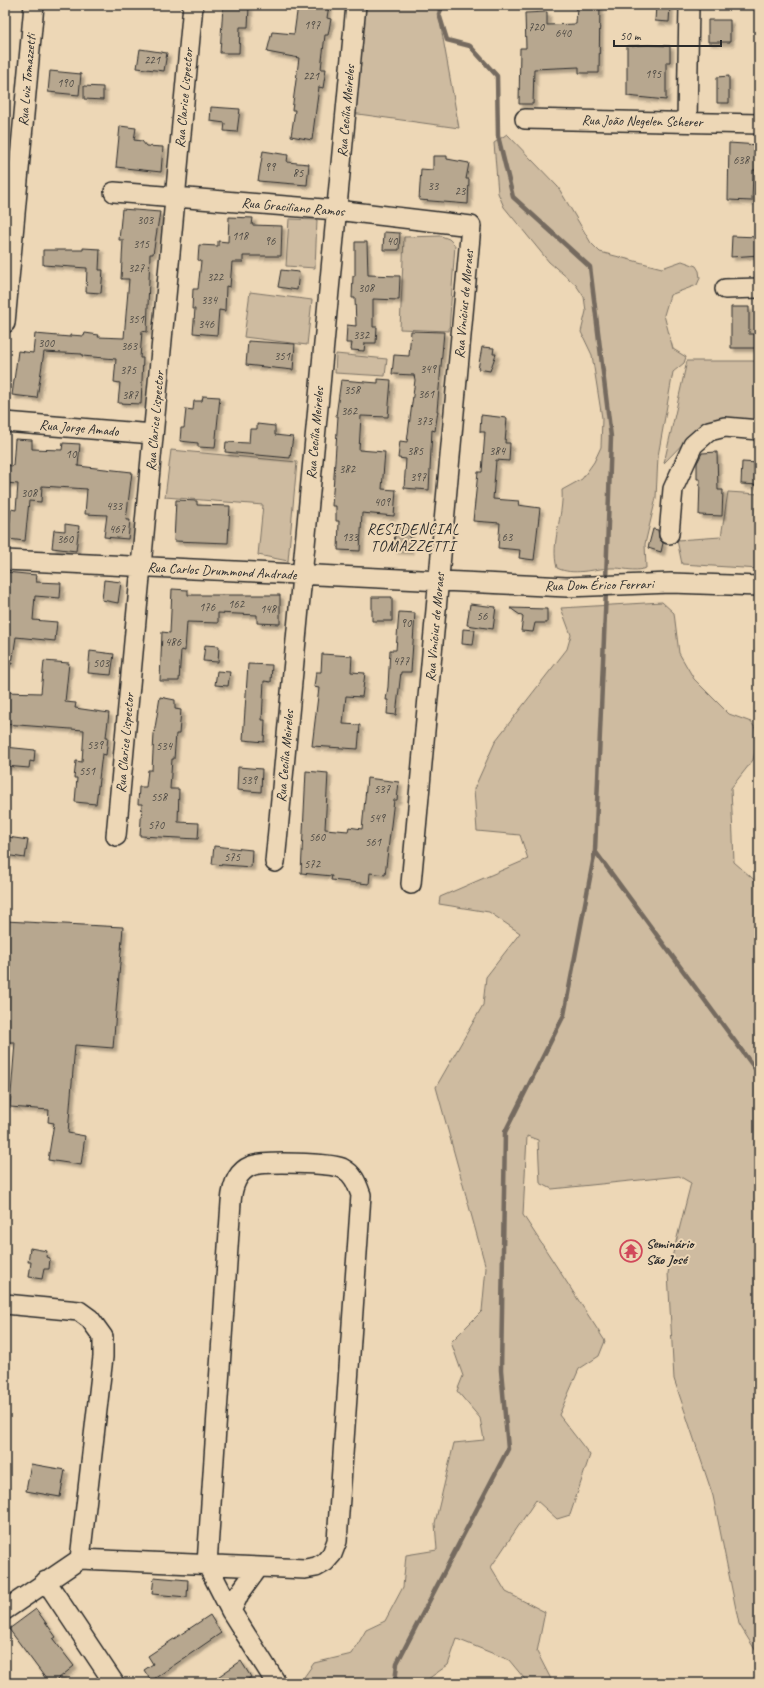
<svg xmlns="http://www.w3.org/2000/svg" width="764" height="1688" font-family="Caveat,sans-serif">
<style>
.green{fill:#cebba0;stroke:#7c7366}
.lines{fill:none;stroke-linecap:round;stroke-linejoin:round}
.stream{stroke:#746b5f;stroke-width:4.5}
.building{fill:#b7a78f;stroke:#2b2b2b;filter:url(#shadow)}
.minor-casing{stroke:#2b2b2b;stroke-width:22}
.minor{stroke:#edd7b6;stroke-width:19}
.labels{text-anchor:middle;dominant-baseline:central;stroke-width:4;stroke-linejoin:round;paint-order:stroke}
.number-label{font-size:12px;fill:#4e4a44}
.street-label{font-size:14px;fill:#2b2b2b;stroke:#edd7b6}
.poi-label{font-size:14px;font-weight:bold;fill:#2b2b2b;stroke:#edd7b6;text-anchor:start}
.neighbourhood-label{font-size:15px;letter-spacing:1px;fill:#2b2b2b;stroke:#edd7b6}
</style>
<defs>
<filter id="shadow"><feDropShadow dx="3.5" dy="3.5" stdDeviation="1" flood-color="#0004"/></filter>
</defs>
<rect width="100%" height="100%" fill="#edd7b6"/>
<filter id="ink" filterUnits="userSpaceOnUse"><feTurbulence type="fractalNoise" baseFrequency=".025" numOctaves="2"/><feDisplacementMap in="SourceGraphic" scale="8" xChannelSelector="R" yChannelSelector="G"/><feConvolveMatrix kernelMatrix="1 2 1 2 8 2 1 2 1" color-interpolation-filters="sRGB"/></filter>
<g filter="url(#ink)">
<path class="green" d="M363 5H437L459 128 351 113Z
M507 134 558 187 591 243 600 252 662 268 682 261 696 266 699 271 700 278 697 285 670 295 664 315 673 349 686 357 684 363 673 372 658 456 656 498 645 544 646 568C633 573 623 567 610 568 593 569 573 576 557 568 550 542 564 517 562 490L582 479 594 462 601 447 602 418 592 355 581 332 586 311 584 297 576 285 549 262 504 207 498 193 494 143Z
M289 219 317 220 315 268 286 266Z
M441 236 449 239 455 245 449 331 400 329 404 237Z
M250 292 312 300 307 345 244 337Z
M336 354 387 359 385 376 335 373Z
M687 361H759V420H718L700 426 664 463Z
M171 450 297 462 288 561 258 555 263 505 165 497Z
M728 492 759 494V569L682 564 677 540 721 537Z
M662 602 674 613 679 653 694 679 729 714 751 722 759 734 753 760 731 788 734 862 759 884V1656L739 1624 713 1496 674 1379 668 1273 691 1183 679 1176 552 1189 540 1183 538 1140 527 1136 523 1215 605 1341 599 1356 579 1369 559 1415 590 1455 570 1515 557 1519 536 1500 491 1567 506 1592 545 1612 537 1652 553 1683H528L509 1660 457 1639 448 1665 428 1679 430 1683H303L302 1680 314 1663 352 1654 366 1630 385 1621 403 1587 406 1555 437 1550 435 1523 454 1443 484 1440 480 1418 457 1391 463 1376 451 1342 482 1311 486 1268 436 1087 483 1005 486 977 520 933 489 912 439 904 440 897 528 859 520 835 477 831 474 789 496 740 567 649 571 635 561 608Z"/>
<g class="lines">
<path class="stream" d="M443 5 439 14 447 40 470 46 497 76 498 136 513 197 590 267 611 437 606 580
M595 851 759 1074
M395 1683 397 1663 508 1449 501 1370 505 1132 564 1015 595 851 606 590"/>
</g>
<path class="building" d="M298 5H329L327 18 331 19 328 35H325L321 69H326L323 88 319 87 312 140 291 136 295 110H292L299 58 267 52 272 32 294 34Z
M577 5H600L599 73H579V67L534 69 533 104H519L520 48H526L525 13 547 12V25L576 24Z
M656 5H670L669 22 655 21Z
M223 6 249 7 248 27H240L239 53H220Z
M708 20H730V42H708Z
M648 45 670 46V62H666V100L627 96V46Z
M140 49 167 53 164 71 137 68Z
M50 71 81 74 79 95 48 92Z
M729 76V103H717V77Z
M84 86 103 87V100L84 99Z
M211 107 240 109 237 132 224 131 225 123 210 121Z
M120 126 136 128 134 140 142 141 146 146 163 147 161 172 116 167Z
M729 143 759 145V170H753L752 201 728 200Z
M263 151 288 155 287 162 309 164 307 185 258 181Z
M433 156H447V159L469 163 466 179H469L468 204 419 200 421 169 433 170Z
M122 209 160 212 153 254H150L147 332 142 331 140 358H143L141 404 118 403 120 383 114 382 116 359 82 356V354L44 352 37 398 12 395 18 351 33 353 35 334 70 337V335L84 336 85 333 99 335 98 337 124 338 129 279H121L123 240H119Z
M229 217 253 218 252 225 282 226 281 256H243V262H232L230 287 226 286 225 311 219 310 217 335 193 333 195 309H192L193 289H198L201 261 198 260 199 245 218 246V241L228 242Z
M384 232 400 233 399 250H383Z
M732 236 759 237V255L731 257Z
M355 242H367L368 275 400 276 399 300 373 299V327H377L376 343H365L364 351 351 350 352 343H346L347 325 356 326 355 298H352L353 276H355Z
M83 248 100 249 99 270H103L101 293 86 292 87 268 43 265V250H83Z
M281 270 299 272 297 290 278 287Z
M731 307H749V334H759V348H731Z
M411 331 444 332 437 411H438L435 431 432 430 429 490 404 488 406 459 398 458 400 441 407 442 415 380 414 375 392 374 394 355 409 356Z
M248 341 295 344 293 370 246 365Z
M482 347 494 348 493 354H496L490 371 478 369Z
M378 379 391 380 388 417 361 416 359 450 385 452 382 489 396 490 394 516 362 513 360 551 338 550 339 521H336V506H332L338 416H336L341 380 378 383Z
M203 396 220 397 215 448 198 447V443L180 441 181 428H184L186 409 193 410 194 401H202Z
M481 415 507 418 505 443H510L509 461 496 460 493 499 519 501 518 505 540 508 534 560 519 558 520 550 498 548 500 523 473 521 478 472H482L485 432H480Z
M257 424 275 426V435L293 437 290 458 225 452 226 442 249 443 250 429H257Z
M15 439 32 440V449L62 450 63 443 80 444 78 466 132 472 126 520H130L128 539 104 537 107 515 85 514 87 489 42 486 41 502 29 501 25 541 8 539 11 509 16 510 18 484 5 483V465L13 466Z
M717 452 718 490H723L722 516 699 515 700 479H697V463L702 453Z
M742 462 759 463V485L741 484Z
M176 500 197 501V505L230 506 228 543 174 541Z
M65 524 79 526 76 551 52 548 54 530 65 531Z
M395 528 410 529 409 551 394 550Z
M653 529 658 530 659 538 663 543 661 552 648 548Z
M5 572 37 575 36 582 61 583 60 598 35 596 33 620 57 622 55 641 16 637 12 664 5 663 7 592H5Z
M104 580 121 582 118 603 102 600Z
M172 589 188 590V595H280V624L257 623V615L218 613V623L187 622 185 651 181 650 179 681H160L162 632 170 633Z
M372 597H392V621H372Z
M470 604 496 607 493 629 467 625Z
M510 608 547 609V623H535L533 632 521 631 523 617Z
M399 612 415 613 411 672H401L396 715 387 714 388 700H386L388 687 390 650H396Z
M463 629 475 630 473 645 462 644Z
M205 645 219 646 218 662 203 661Z
M90 651 114 654 111 675 88 673Z
M322 654 352 656 351 672 365 673 362 697 346 696 343 724 360 725 358 749 312 746 319 688 314 687 316 672H321Z
M44 661 69 663 65 702 76 703 75 708 109 713 106 737H108L106 755 102 754 96 804 75 802 77 778H74L76 761 82 762 84 730 5 724V692L41 693Z
M248 664 272 665 271 682 264 681 262 720H265L264 742 243 740Z
M217 671 230 672 228 686 215 685Z
M160 697 175 700V709L181 710 179 734H176L174 759H172L170 789H179L178 822 199 823 198 839 140 836 142 804H138L139 787H146L148 770H152L154 734Z
M5 747 35 750 34 762 30 761 29 768 5 766Z
M238 767 262 769 261 792 237 790Z
M306 771 328 773 325 829 348 831 349 827 362 829 367 778 399 782 397 800H394L385 875 370 873 369 884 331 880 332 876 301 873Z
M8 837 28 840 25 858 5 855Z
M214 846 252 850 251 867 212 864Z
M5 921 123 927 113 1048 75 1045 68 1133 85 1136 81 1165 48 1160 54 1123 48 1122 49 1110 10 1107 15 1042H5Z
M30 1248 47 1251 46 1257 50 1258 49 1269H44L42 1279 29 1277 31 1262H28Z
M31 1464 65 1470 60 1497 26 1491Z
M154 1577 188 1580 187 1597 152 1594Z
M36 1609 56 1637 53 1639 74 1666 53 1683H49L9 1629Z
M210 1615 221 1633 151 1681 144 1670 153 1664 148 1656Z
M241 1661 251 1677 242 1683H209Z"/>
<g class="lines">
<g class="minor-casing">
<path id="minor" d="M525 119 759 124
M687 122 689 5
M114 192 336 210 471 226 411 884
M725 289 759 288
M5 323 34 5
M5 422 153 434
M669 534 673 489 693 445 709 431 725 427 759 430
M5 560 567 587 671 583 759 586
M116 836 193 5
M275 862 356 5
M5 1304 79 1311 90 1319 103 1337V1357L80 1559
M46 1581 114 1683
M5 1610 80 1559 305 1569 316 1567 325 1562 332 1554 337 1541 361 1195C357 1184 354 1174 342 1168 330 1163 263 1161 251 1166 236 1172 232 1189 231 1202L207 1564 231 1611 275 1681
M231 1611 239 1594 258 1568"/>
</g>
<use href="#minor" class="minor"/>
</g>
</g>
<defs>
<g id="temple-ring" transform="scale(1.15)"><circle r="9.5" fill="#edd7b6" stroke="#d1495b" stroke-width="1.5"/><path d="M0-6L5-2H3V0L6.5 2.5H4V6H1.5V3h-3V6H-4V2.5H-6.5L-3 0V-2H-5Z" fill="#d1495b"/></g>
</defs>
<g fill-rule="evenodd">
<use href="#temple-ring" x="631" y="1251"/>
</g>
<g class="labels">
<g class="number-label">
<text x="312" y="25">197</text>
<text x="536" y="27">720</text>
<text x="563" y="33">640</text>
<text x="152" y="60">221</text>
<text x="653" y="74">195</text>
<text x="311" y="76">221</text>
<text x="65" y="83">190</text>
<text x="741" y="160">638</text>
<text x="270" y="167">99</text>
<text x="298" y="173">85</text>
<text x="433" y="186">33</text>
<text x="460" y="191">23</text>
<text x="145" y="220">303</text>
<text x="240" y="236">118</text>
<text x="270" y="241">96</text>
<text x="392" y="241">40</text>
<text x="141" y="244">315</text>
<text x="136" y="268">327</text>
<text x="215" y="277">322</text>
<text x="366" y="288">308</text>
<text x="209" y="300">334</text>
<text x="136" y="319">351</text>
<text x="206" y="324">346</text>
<text x="361" y="335">332</text>
<text x="46" y="343">300</text>
<text x="129" y="346">363</text>
<text x="282" y="356">351</text>
<text x="428" y="369">349</text>
<text x="128" y="370">375</text>
<text x="352" y="390">358</text>
<text x="426" y="394">361</text>
<text x="130" y="395">387</text>
<text x="349" y="411">362</text>
<text x="424" y="421">373</text>
<text x="415" y="451">385</text>
<text x="497" y="451">384</text>
<text x="71" y="454">10</text>
<text x="347" y="469">382</text>
<text x="418" y="477">397</text>
<text x="29" y="493">308</text>
<text x="382" y="502">409</text>
<text x="114" y="506">433</text>
<text x="117" y="529">467</text>
<text x="350" y="537">133</text>
<text x="507" y="537">63</text>
<text x="65" y="539">360</text>
<text x="236" y="604">162</text>
<text x="207" y="607">176</text>
<text x="268" y="609">148</text>
<text x="482" y="616">56</text>
<text x="406" y="623">90</text>
<text x="173" y="642">486</text>
<text x="401" y="661">477</text>
<text x="101" y="663">503</text>
<text x="95" y="745">539</text>
<text x="164" y="746">534</text>
<text x="87" y="771">551</text>
<text x="249" y="780">539</text>
<text x="382" y="789">537</text>
<text x="159" y="797">558</text>
<text x="377" y="818">549</text>
<text x="156" y="825">570</text>
<text x="317" y="837">560</text>
<text x="373" y="842">561</text>
<text x="232" y="857">575</text>
<text x="312" y="864">572</text>
</g>
<g class="street-label">
<text transform="translate(27 80) rotate(-85)">Rua Luiz Tomazzetti</text>
<text transform="translate(184 98) rotate(-85)">Rua Clarice Lispector</text>
<text transform="translate(346 111) rotate(-85)">Rua Cecília Meireles</text>
<text transform="translate(642 121) rotate(1)">Rua João Negelen Scherer</text>
<text transform="translate(293 207) rotate(5)">Rua Graciliano Ramos</text>
<text transform="translate(464 304) rotate(-85)">Rua Vinícius de Moraes</text>
<text transform="translate(155 421) rotate(-85)">Rua Clarice Lispector</text>
<text transform="translate(79 428) rotate(5)">Rua Jorge Amado</text>
<text transform="translate(315 433) rotate(-85)">Rua Cecília Meireles</text>
<text transform="translate(222 571) rotate(3)">Rua Carlos Drummond Andrade</text>
<text transform="translate(599 585) rotate(-1)">Rua Dom Érico Ferrari</text>
<text transform="translate(435 627) rotate(-85)">Rua Vinícius de Moraes</text>
<text transform="translate(125 743) rotate(-85)">Rua Clarice Lispector</text>
<text transform="translate(285 756) rotate(-85)">Rua Cecília Meireles</text>
</g>
<g class="poi-label">
<text x="646" y="1243">Seminário<tspan x="646" dy="16">São José</tspan></text>
</g>
<g class="neighbourhood-label">
<text x="413" y="529">RESIDENCIAL<tspan x="413" dy="17">TOMAZZETTI</tspan></text>
</g>
</g>
<rect width="764" height="1688" fill="none" stroke="#edd7b6" stroke-width="20"/>
<rect x="10" y="10" width="744" height="1668" fill="none" stroke="#2b2b2b" stroke-width="1.5" filter="url(#ink)"/>
<path d="M614 40v6h107v-6" fill="none" stroke="#2b2b2b" stroke-width="2"/>
<text x="620" y="40" font-size="12" fill="#2b2b2b" stroke="#edd7b6" stroke-width="3" paint-order="stroke">50 m</text>
</svg>
